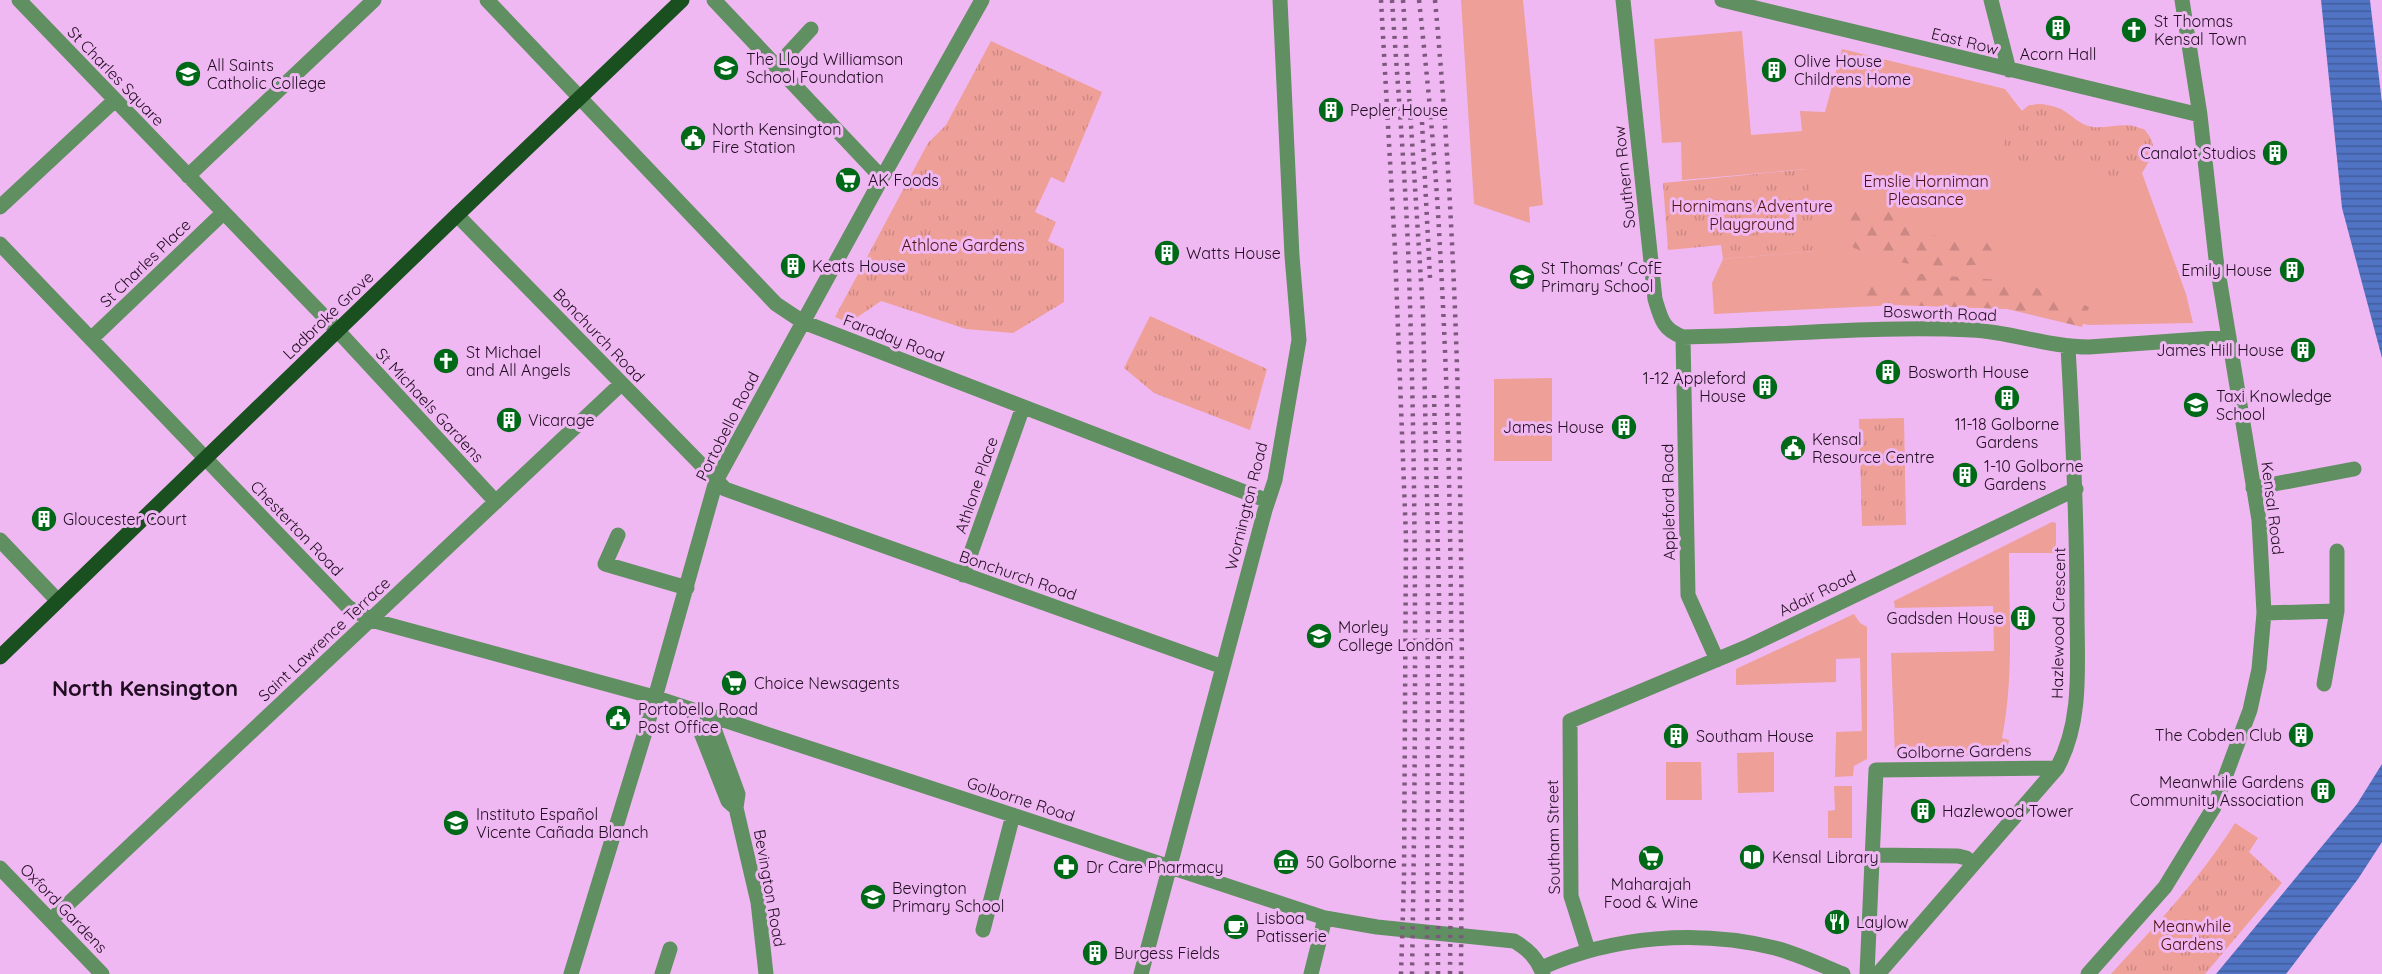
<svg xmlns="http://www.w3.org/2000/svg" width="2382" height="974" font-family="Quicksand,sans-serif">
<style>
.green{fill:#ee9f98}
.forest{fill:url(#forest-firs)}
.park{fill:url(#park-tufts)}
.water{fill:url(#water-rules)}
.lines{fill:none;stroke-linecap:round;stroke-linejoin:round}
.minor{stroke:#608f61;stroke-width:15}
.major{stroke:#1a501f;stroke-width:15}
.rail{stroke:#7c587d;stroke-width:4.5;stroke-dasharray:3 6;stroke-linecap:butt}
.labels{text-anchor:middle;dominant-baseline:central;stroke-width:6;stroke-linejoin:round;paint-order:stroke}
.poi-label{font-size:16px;fill:#210d22;stroke:#f0b8f2;text-anchor:start}
.street-label{font-size:16px;fill:#210d22;stroke:#f0b8f2}
.park-label{font-size:16px;fill:#510f10;stroke:#f0b8f2}
.district-label{font-size:22px;font-weight:bold;fill:#210d22;stroke:#f0b8f2}
</style>
<defs>
<pattern id="forest-firs" width="22" height="20" patternUnits="userSpaceOnUse" patternTransform="scale(1.5)"><rect width="22" height="20" fill="#ee9f98"/><path d="M5 1l3.5 6h-7zM16 11l3.5 6h-7z" fill="#cc8883"/></pattern>
<pattern id="park-tufts" width="24" height="20" patternUnits="userSpaceOnUse" patternTransform="scale(1.5)"><rect width="24" height="20" fill="#ee9f98"/><path d="M3 7l-1-3M5 7V3M7 7l1-3M15 17l-1-3M17 17v-4M19 17l1-3" fill="none" stroke="#cc8883"/></pattern>
<pattern id="water-rules" width="6" height="5" patternUnits="userSpaceOnUse" patternTransform="scale(1.5)"><rect width="6" height="5" fill="#5173c4"/><path d="M0 2.5h6" fill="none" stroke="#435d9f"/></pattern>
</defs>
<rect width="100%" height="100%" fill="#f0b8f2"/>
<path class="green" d="M1461 0H1523L1543 205 1529 207 1530 223 1474 204Z
M1742 31 1751 135 1802 131 1800 111 1825 112 1842 49 2005 89 2022 111C2049 89 2070 126 2096 129 2103 130 2112 127 2120 127 2128 127 2136 128 2144 129 2158 145 2152 157 2142 173L2186 294 2193 323 2089 325 2012 309 1898 305 1714 314 1712 283 1723 259 1815 251 1807 169 1682 180 1681 142 1662 143 1654 39Z
M1552 378V461H1494V379Z
M2052 522 2056 523V553H2009C2009 615 2014 678 2002 738L2009 740 2006 755 1895 757 1891 653 1994 651 1993 606 1895 608 1894 601Z
M1854 614 1860 623 1867 627V759L1854 766 1853 776 1835 777 1836 732 1862 731 1860 658 1836 659V682L1736 685V669Z
M1774 752V792L1738 793 1737 753Z
M1666 762H1701L1702 800H1666Z
M1834 786H1852V838H1828V811L1835 810Z"/>
<path class="forest" d="M1853 210 1870 216 1886 211 1910 217 1927 233 1959 243 1985 240 1994 253 1995 264C1940 267 1900 270 1848 245L1843 220Z
M1921 274 2013 281 2069 298 2089 307 2082 327 2007 309 1898 305 1864 306 1863 292 1873 286Z"/>
<path class="park" d="M991 41 1102 92 1064 183 1051 177 1035 212 1056 222 1048 241 1064 249V302L1013 333 966 329 881 301 849 323 835 317 928 143 946 125Z
M2029 105C2040 105 2051 104 2061 109 2072 115 2079 125 2093 127 2108 129 2129 120 2143 130 2166 146 2145 177 2123 180 2103 182 2100 170 2085 167 2074 164 2060 162 2048 162 2034 163 2034 169 2017 164L2004 145 2009 122Z
M1808 169 1816 251 1723 259 1721 245 1668 250 1663 183Z
M1150 316 1267 369 1250 430 1154 393 1124 368Z
M1904 418 1906 525 1862 526 1859 419Z
M2235 823 2258 838 2249 852 2282 883 2205 974H2111C2155 926 2200 879 2235 823Z"/>
<path class="water" d="M2321 0H2370L2382 103V358L2342 208Z
M2382 764V842L2358 879 2293 965 2286 974H2216L2357 804Z"/>
<g class="lines">
<path class="minor" d="M19 0 338 331 496 502
M487 0 776 304 803 322 1268 501
M714 0 882 178
M1623 0 1655 299C1661 319 1663 330 1683 337 1780 336 1875 325 1972 330 2011 332 2049 347 2089 347L2229 337
M1722 0 2200 115
M1991 0 2009 70
M776 67 811 29
M188 176 374 0
M0 207 115 100
M457 215 725 489 1223 667
M0 244 348 607 371 620 654 697 1325 918 1377 927 1514 941C1528 949 1537 958 1543 974
M1683 337 1688 595 1717 660
M91 339 223 213
M2253 488 2354 469
M618 535 605 564 687 588
M0 540 58 601
M963 575 1023 407
M2264 613 2337 611
M2324 684 2337 611V551
M692 710 728 801 736 808
M709 715 738 794 736 808 758 902 766 974
M1872 855 1958 856 1966 858 1973 864
M0 868 102 974
M51 920 621 384
M983 930 1013 815
M1588 950 1571 896 1570 721 1747 647 2076 489
M1541 968C1613 936 1698 929 1775 948 1798 954 1821 965 1843 974
M571 974 649 719 716 481 882 178 982 0
M662 974 670 949
M1141 974 1265 510 1275 480 1299 340 1292 256 1280 0
M1311 974 1325 918
M1867 974 1876 770 2057 768
M1878 974 2057 768C2083 721 2077 664 2077 612 2077 523 2073 435 2068 347
M2088 974 2165 887 2214 807 2250 710 2259 669 2264 613 2259 520 2216 259 2200 115 2182 0"/>
<path class="major" d="M0 657 457 215 682 0"/>
<path class="rail" d="M1381 0 1395 250 1406 538 1404 879 1401 974
M1392 0C1398 91 1406 182 1409 274 1417 507 1416 740 1412 974
M1403 0 1423 312 1428 538 1427 974
M1419 0C1428 83 1436 166 1440 249 1454 490 1452 732 1450 974
M1435 0C1465 324 1463 649 1461 974
M1422 122 1430 278
M1434 395 1439 593 1438 974"/>
</g>
<defs>
<g id="building-disc" transform="scale(1.35)"><circle r="9.5" fill="#006918" stroke="#f0b8f2"/><path d="M-4-6H4V6H1V3H-1V6H-4ZM-2.5-4.3h1.7v1.8h-1.7ZM.8-4.3h1.7v1.8H.8ZM-2.5-1h1.7V.8h-1.7ZM.8-1h1.7V.8H.8Z" fill="#fff"/></g>
<g id="church-disc" transform="scale(1.35)"><circle r="9.5" fill="#006918" stroke="#f0b8f2"/><path d="M-1.2-6h2.4v3.5h3.3v2.4h-3.3V6h-2.4V-.1h-3.3v-2.4h3.3Z" fill="#fff"/></g>
<g id="school-disc" transform="scale(1.35)"><circle r="9.5" fill="#006918" stroke="#f0b8f2"/><path d="M0-5L7-2L0 1L-7-2ZM-4 1L0 2.5L4 1V4Q0 6-4 4Z" fill="#fff"/></g>
<g id="civic-disc" transform="scale(1.35)"><circle r="9.5" fill="#006918" stroke="#f0b8f2"/><path d="M-.6-6.5H3V-4.5H.6V-3L4-1V1h2V6H-6V1h2V-1L-.6-3ZM-1.2 2.5V6h2.4V2.5Z" fill="#fff"/></g>
<g id="supermarket-disc" transform="scale(1.35)"><circle r="9.5" fill="#006918" stroke="#f0b8f2"/><path d="M-6-5.5h2.5l.6 2H6L4.5 2H-2.5L-4.4-4H-6ZM-1.5 3.2a1.3 1.3 0 1 0 .1 0ZM3 3.2a1.3 1.3 0 1 0 .1 0Z" fill="#fff"/></g>
<g id="university-disc" transform="scale(1.35)"><circle r="9.5" fill="#006918" stroke="#f0b8f2"/><path d="M0-5L7-2L0 1L-7-2ZM-4 1L0 2.5L4 1V4Q0 6-4 4Z" fill="#fff"/></g>
<g id="library-disc" transform="scale(1.35)"><circle r="9.5" fill="#006918" stroke="#f0b8f2"/><path d="M-6-4Q-3-5.5-.7-3.5V5Q-3 3-6 4ZM6-4Q3-5.5 .7-3.5V5Q3 3 6 4Z" fill="#fff"/></g>
<g id="museum-disc" transform="scale(1.35)"><circle r="9.5" fill="#006918" stroke="#f0b8f2"/><path d="M0-6L6-3V-2H-6V-3ZM-5-1h2V3h-2ZM-1-1h2V3h-2ZM3-1h2V3H3ZM-6 4H6V6H-6Z" fill="#fff"/></g>
<g id="pharmacy-disc" transform="scale(1.35)"><circle r="9.5" fill="#006918" stroke="#f0b8f2"/><path d="M-2-6h4v4h4v4h-4v4h-4v-4h-4v-4h4Z" fill="#fff"/></g>
<g id="restaurant-disc" transform="scale(1.35)"><circle r="9.5" fill="#006918" stroke="#f0b8f2"/><path d="M-5-6h1v4h1v-4h1v4h1v-4h1v5L-1.5 .5V6h-2V.5L-5-1ZM5-6V6H3V1.5H1.5Q1.5-4 5-6Z" fill="#fff"/></g>
<g id="cafe-disc" transform="scale(1.35)"><circle r="9.5" fill="#006918" stroke="#f0b8f2"/><path d="M-5.5-4.5H6V0H3Q3 3.5 0 3.5H-2.5Q-5.5 3.5-5.5 0ZM3-3.2v2h1.7v-2ZM-6 4.5H4V6H-6Z" fill="#fff"/></g>
</defs>
<g fill-rule="evenodd">
<use href="#building-disc" x="2058" y="28"/>
<use href="#church-disc" x="2134" y="30"/>
<use href="#school-disc" x="726" y="68"/>
<use href="#building-disc" x="1774" y="70"/>
<use href="#school-disc" x="188" y="74"/>
<use href="#building-disc" x="1331" y="110"/>
<use href="#civic-disc" x="693" y="138"/>
<use href="#building-disc" x="2275" y="153"/>
<use href="#supermarket-disc" x="848" y="180"/>
<use href="#building-disc" x="1167" y="253"/>
<use href="#building-disc" x="793" y="266"/>
<use href="#building-disc" x="2292" y="270"/>
<use href="#school-disc" x="1522" y="277"/>
<use href="#building-disc" x="2303" y="350"/>
<use href="#church-disc" x="446" y="361"/>
<use href="#building-disc" x="1888" y="372"/>
<use href="#building-disc" x="1765" y="387"/>
<use href="#building-disc" x="2007" y="398"/>
<use href="#university-disc" x="2196" y="405"/>
<use href="#building-disc" x="509" y="420"/>
<use href="#building-disc" x="1624" y="427"/>
<use href="#civic-disc" x="1793" y="448"/>
<use href="#building-disc" x="1965" y="475"/>
<use href="#building-disc" x="44" y="519"/>
<use href="#building-disc" x="2023" y="618"/>
<use href="#university-disc" x="1319" y="636"/>
<use href="#supermarket-disc" x="734" y="683"/>
<use href="#civic-disc" x="618" y="718"/>
<use href="#building-disc" x="2301" y="735"/>
<use href="#building-disc" x="1676" y="736"/>
<use href="#building-disc" x="2323" y="791"/>
<use href="#building-disc" x="1923" y="811"/>
<use href="#school-disc" x="456" y="823"/>
<use href="#library-disc" x="1752" y="857"/>
<use href="#supermarket-disc" x="1651" y="858"/>
<use href="#museum-disc" x="1286" y="862"/>
<use href="#pharmacy-disc" x="1066" y="867"/>
<use href="#school-disc" x="873" y="897"/>
<use href="#restaurant-disc" x="1837" y="922"/>
<use href="#cafe-disc" x="1236" y="927"/>
<use href="#building-disc" x="1095" y="953"/>
</g>
<g class="labels">
<g class="poi-label">
<text x="2154" y="21">St Thomas<tspan x="2154" dy="18">Kensal Town</tspan></text>
<text x="2058" y="54" text-anchor="middle">Acorn Hall</text>
<text x="746" y="59">The Lloyd Williamson<tspan x="746" dy="18">School Foundation</tspan></text>
<text x="1794" y="61">Olive House<tspan x="1794" dy="18">Childrens Home</tspan></text>
<text x="207" y="65">All Saints<tspan x="207" dy="18">Catholic College</tspan></text>
<text x="1350" y="110">Pepler House</text>
<text x="712" y="129">North Kensington<tspan x="712" dy="18">Fire Station</tspan></text>
<text x="2256" y="153" text-anchor="end">Canalot Studios</text>
<text x="868" y="180">AK Foods</text>
<text x="1186" y="253">Watts House</text>
<text x="812" y="266">Keats House</text>
<text x="1541" y="268">St Thomas' CofE<tspan x="1541" dy="18">Primary School</tspan></text>
<text x="2272" y="270" text-anchor="end">Emily House</text>
<text x="2284" y="350" text-anchor="end">James Hill House</text>
<text x="466" y="352">St Michael<tspan x="466" dy="18">and All Angels</tspan></text>
<text x="1908" y="372">Bosworth House</text>
<text x="1746" y="378" text-anchor="end">1-12 Appleford<tspan x="1746" dy="18">House</tspan></text>
<text x="2216" y="396">Taxi Knowledge<tspan x="2216" dy="18">School</tspan></text>
<text x="528" y="420">Vicarage</text>
<text x="2007" y="424" text-anchor="middle">11-18 Golborne<tspan x="2007" dy="18">Gardens</tspan></text>
<text x="1604" y="427" text-anchor="end">James House</text>
<text x="1812" y="439">Kensal<tspan x="1812" dy="18">Resource Centre</tspan></text>
<text x="1984" y="466">1-10 Golborne<tspan x="1984" dy="18">Gardens</tspan></text>
<text x="63" y="519">Gloucester Court</text>
<text x="2004" y="618" text-anchor="end">Gadsden House</text>
<text x="1338" y="627">Morley<tspan x="1338" dy="18">College London</tspan></text>
<text x="754" y="683">Choice Newsagents</text>
<text x="638" y="709">Portobello Road<tspan x="638" dy="18">Post Office</tspan></text>
<text x="2282" y="735" text-anchor="end">The Cobden Club</text>
<text x="1696" y="736">Southam House</text>
<text x="2304" y="782" text-anchor="end">Meanwhile Gardens<tspan x="2304" dy="18">Community Association</tspan></text>
<text x="1942" y="811">Hazlewood Tower</text>
<text x="476" y="814">Instituto Español<tspan x="476" dy="18">Vicente Cañada Blanch</tspan></text>
<text x="1772" y="857">Kensal Library</text>
<text x="1306" y="862">50 Golborne</text>
<text x="1086" y="867">Dr Care Pharmacy</text>
<text x="1651" y="884" text-anchor="middle">Maharajah<tspan x="1651" dy="18">Food &amp; Wine</tspan></text>
<text x="892" y="888">Bevington<tspan x="892" dy="18">Primary School</tspan></text>
<text x="1256" y="918">Lisboa<tspan x="1256" dy="18">Patisserie</tspan></text>
<text x="1856" y="922">Laylow</text>
<text x="1114" y="953">Burgess Fields</text>
</g>
<g class="street-label">
<text transform="translate(1965 41) rotate(14)">East Row</text>
<text transform="translate(116 76) rotate(46)">St Charles Square</text>
<text transform="translate(1624 177) rotate(-96)">Southern Row</text>
<text transform="translate(145 263) rotate(-44)">St Charles Place</text>
<text transform="translate(1940 313) rotate(2)">Bosworth Road</text>
<text transform="translate(328 315) rotate(-44)">Ladbroke Grove</text>
<text transform="translate(599 335) rotate(46)">Bonchurch Road</text>
<text transform="translate(894 338) rotate(21)">Faraday Road</text>
<text transform="translate(430 405) rotate(47)">St Michaels Gardens</text>
<text transform="translate(727 426) rotate(-63)">Portobello Road</text>
<text transform="translate(976 485) rotate(-71)">Athlone Place</text>
<text transform="translate(1668 502) rotate(-91)">Appleford Road</text>
<text transform="translate(1246 506) rotate(-76)">Wornington Road</text>
<text transform="translate(2273 508) rotate(83)">Kensal Road</text>
<text transform="translate(297 528) rotate(46)">Chesterton Road</text>
<text transform="translate(1018 575) rotate(19)">Bonchurch Road</text>
<text transform="translate(1817 593) rotate(-26)">Adair Road</text>
<text transform="translate(2058 623) rotate(-89)">Hazlewood Crescent</text>
<text transform="translate(324 639) rotate(-43)">Saint Lawrence Terrace</text>
<text transform="translate(1964 751) rotate(-1)">Golborne Gardens</text>
<text transform="translate(1021 799) rotate(18)">Golborne Road</text>
<text transform="translate(1553 837) rotate(-91)">Southam Street</text>
<text transform="translate(770 888) rotate(80)">Bevington Road</text>
<text transform="translate(64 908) rotate(46)">Oxford Gardens</text>
</g>
<g class="park-label">
<text x="1926" y="181">Emslie Horniman<tspan x="1926" dy="18">Pleasance</tspan></text>
<text x="1752" y="206">Hornimans Adventure<tspan x="1752" dy="18">Playground</tspan></text>
<text x="963" y="245">Athlone Gardens</text>
<text x="2192" y="926">Meanwhile<tspan x="2192" dy="18">Gardens</tspan></text>
</g>
<g class="district-label">
<text x="145" y="688">North Kensington</text>
</g>
</g>
</svg>
